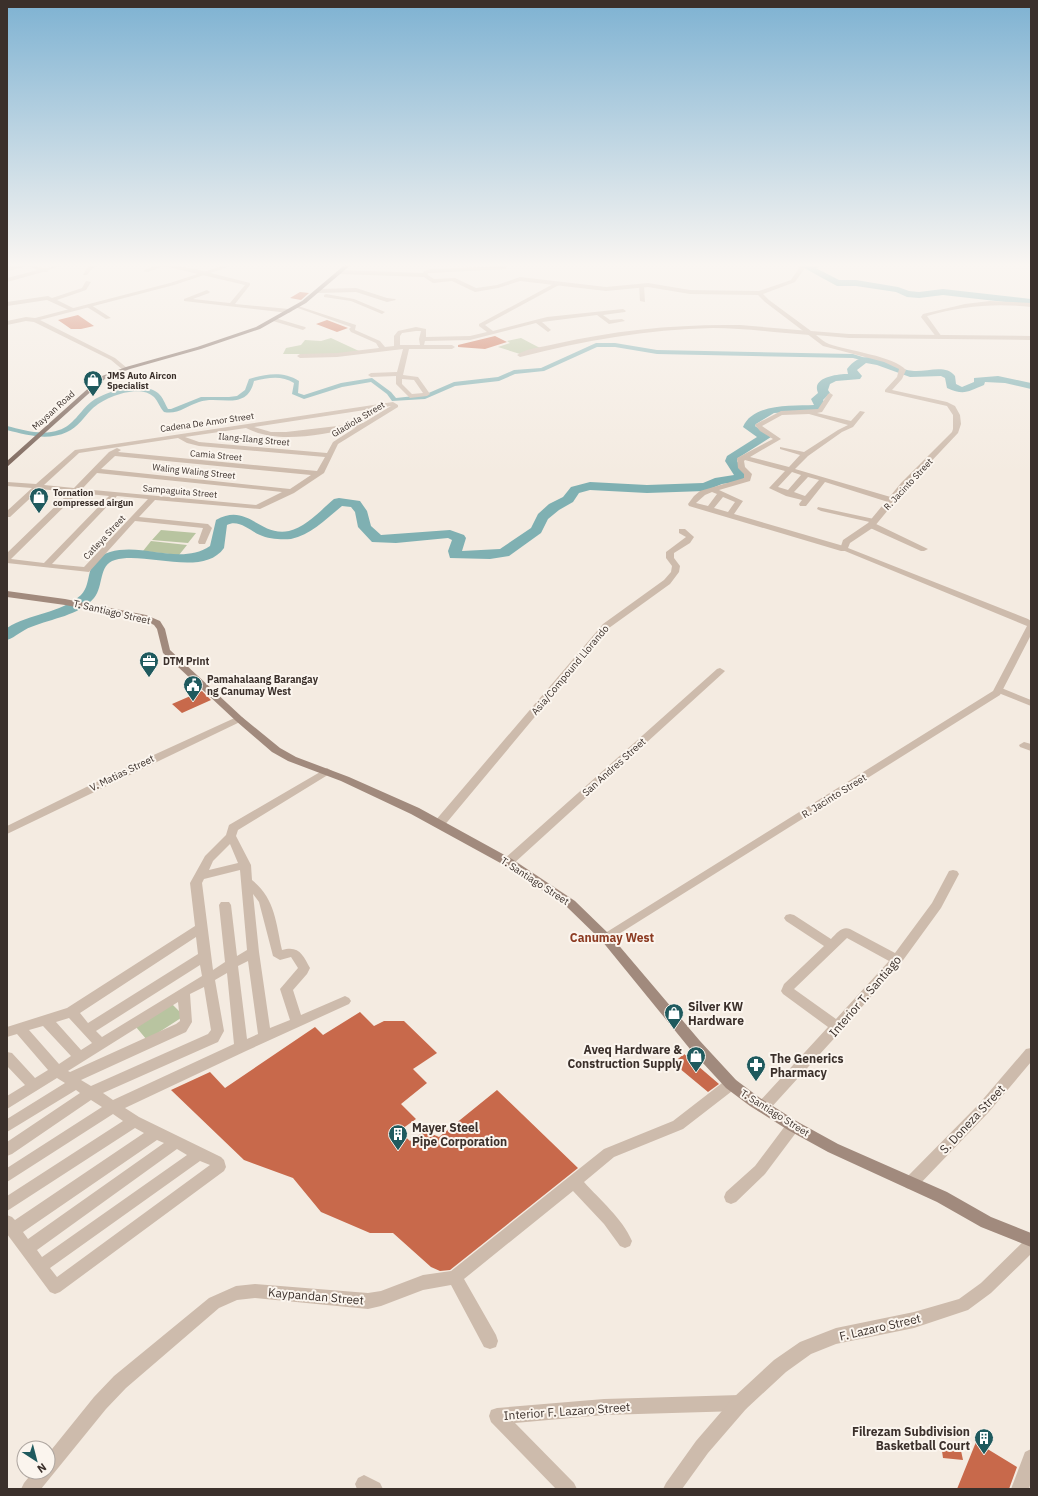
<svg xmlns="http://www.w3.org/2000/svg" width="1038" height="1496" font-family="'IBM Plex Sans',sans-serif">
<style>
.green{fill:#b8c4a0}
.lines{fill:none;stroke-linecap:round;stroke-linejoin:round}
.canal{fill:#7fb0b2;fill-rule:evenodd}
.river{fill:#7fb0b2;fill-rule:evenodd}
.building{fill:#c8694b}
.minor{fill:#cdbbac;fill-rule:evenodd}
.tertiary{fill:#cdbbac;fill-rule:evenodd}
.secondary{fill:#a18a7d;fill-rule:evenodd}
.primary{fill:#7d675c;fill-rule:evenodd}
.labels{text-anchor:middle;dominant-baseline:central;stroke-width:4;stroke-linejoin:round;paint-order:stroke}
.far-poi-label{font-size:9px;font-weight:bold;fill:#3b302b;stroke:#fbf5ee;text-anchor:start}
.far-street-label{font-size:9px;fill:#3b302b;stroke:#fbf5ee}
.street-label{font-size:10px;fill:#3b302b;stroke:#fbf5ee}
.poi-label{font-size:10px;font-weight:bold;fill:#3b302b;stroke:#fbf5ee;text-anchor:start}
.quarter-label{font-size:12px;font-weight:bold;fill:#8c3b22;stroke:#fbf5ee}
.near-street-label{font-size:12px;fill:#3b302b;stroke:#fbf5ee}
.near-poi-label{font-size:12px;font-weight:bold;fill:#3b302b;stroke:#fbf5ee;text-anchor:start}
</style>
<rect width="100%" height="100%" fill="#f4ebe1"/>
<path class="green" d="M331 338 359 351 337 354H283L286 348 301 345 305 340 321 341Z
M521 338 540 348 520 354 498 347 510 343 507 341Z
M161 530 196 533 188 543 152 540Z
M151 541 187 545 179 555 143 551Z
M172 1004 184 1016 147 1040 136 1027Z"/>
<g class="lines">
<path class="canal" d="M819 263H826L814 270 809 269Z
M596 343H615L657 350 853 354 875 361 872 363 853 358 657 354 615 347H597L544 371 515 374 499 381 455 386 425 399 392 401 387 394 371 382 342 387 304 399 292 394 294 383C281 375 268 378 254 381 247 412 219 395 199 402 187 406 177 415 164 412 160 408 158 401 154 397 140 383 104 397 92 409 84 417 78 427 67 432 48 441 26 435 7 430V426C23 430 42 436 59 430 73 426 80 411 91 402 106 391 141 380 158 393 163 397 165 404 168 409H171L201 397H229L237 396 245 390 249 379C266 374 283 371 299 381L298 393 304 395 341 383 372 378 391 392 396 398 424 395 454 382 498 377 514 370 541 368Z"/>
<path class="river" d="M795 263H806L839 280H856L898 287 909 291 919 292 943 289 1031 299V305L943 295 919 298 907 297 896 292 856 286H837Z
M869 357C885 359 898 370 914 371 927 372 946 364 955 376L956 384 962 387 974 382V378L998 376 1031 383V389L1005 383 985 382 984 385C968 391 965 396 947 388L945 378 941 376 910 377 877 365 866 363 857 370 862 376 860 379 836 381 830 384 828 390 830 393 823 400 826 405 822 410 774 413 756 424 755 426 771 437 738 458 737 461 746 475 742 481 722 484 705 491 647 493 590 490 579 493 573 502 559 510 548 519 541 533 509 556 490 559 450 558 448 551 452 540 448 538 396 543 372 542 358 527 355 512 351 507 342 506C326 519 311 535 291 539 282 540 268 539 260 535 250 531 239 519 227 525L224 548C203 578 145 551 115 560 98 565 104 586 94 598 78 616 53 618 31 627 22 630 16 637 7 640V628C30 613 60 614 81 595 94 582 82 561 110 552 143 542 180 566 210 546L216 520C248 502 259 537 289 531 306 527 321 510 334 499L339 498 360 501 367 511 371 526 381 535 450 530 464 535 466 538 462 551 500 549 531 528 538 514 549 504 563 497 571 487 590 482 647 485 703 483 715 478 734 475 725 461 727 456 757 437 743 427C753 403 793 406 814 405L811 399 818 393C811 377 838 374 848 374L847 369C853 361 860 357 869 357Z"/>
</g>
<path class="building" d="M300 292 309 293 301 300 290 298Z
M78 315 94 326 81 329H71L58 320Z
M327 320 348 328 337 332 316 324Z
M495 336 507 342 485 349 458 347V345Z
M202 691 211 700 182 713 172 704Z
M360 1012 374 1026 384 1021H404L437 1053 413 1069 427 1083 401 1104 416 1119 399 1131 410 1141 425 1131 439 1137 497 1090 578 1168 450 1270 440 1271 431 1267 393 1233H370L321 1212 293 1178 244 1160 171 1090 210 1072 225 1088 315 1027 323 1035Z
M684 1054 719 1084 708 1092 673 1063Z
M976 1442 1017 1467 1009 1489H957Z
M941 1444 960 1446 963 1460 943 1458Z"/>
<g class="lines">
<path class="minor" d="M22 263C30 263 38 268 44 268 53 268 61 263 70 263L48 270V272H43L7 282V278L38 270 28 266 7 271V267L23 264Z
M95 263H101L91 270 87 275H83L87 268Z
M160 263 195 269 250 283V285L235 304 289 309 292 311 289 313 184 301V299L207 290 210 292 209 293 193 299 230 303 245 285 164 266 148 272 143 271Z
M1026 263H1031V266Z
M504 266 506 267V269L431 273H428L427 276 422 275 424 271 431 269Z
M86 281 91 282 86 290 57 300 75 309V311H71L47 300 7 306V302L48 296 52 298 82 288Z
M557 282 559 283V285L485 325 493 331 547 317 623 309 626 311 625 312 603 315 610 320 622 319 625 321 609 324 597 315 542 322 551 330 548 332 536 323 470 340 425 341 424 345H452L455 347 452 349H409L403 375 418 377 430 394 427 396 410 398 396 384V376L371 377 368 375 371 373 397 372 403 349 337 357 300 358 297 356 300 354 337 353 379 348 376 343 351 332 349 329 351 327 295 307V305L356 325 355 330 380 341 385 347 394 346V336L398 331 416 327 426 329V337L470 336 487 332 479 326V324ZM416 331H421L419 339 420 345H400V336L402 333ZM402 379 414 380 423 393 412 394 402 384Z
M639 285 644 286 645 302 640 301Z
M356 288 387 298 395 299 396 300 387 302 356 292 318 293 315 291 318 289Z
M326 294 354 299 385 312 382 314 351 301 324 297V295Z
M990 301 1031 303V307C995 303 962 306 927 316L942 337 939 339 937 338 921 317 923 314 965 304Z
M89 304 91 305 111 318 106 319 87 307 86 306Z
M275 318 305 327 306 328 303 330 273 321 272 320Z
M740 325 810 331 813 333 810 335C777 333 745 328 713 328 647 329 583 341 520 357L517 355C526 348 544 347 555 344 616 330 677 324 740 325Z
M830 393 833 395 822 412 817 413 851 421 860 411 865 412 853 427 842 432 808 456 795 469 894 498V502H888L825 482 806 506H800L799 504 802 500 786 496 769 488 785 471 745 460 744 461 745 467 752 474 750 481 719 490 743 501 734 514 847 547V551H841L689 506 688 504 694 496 700 491 744 478V474L738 468 737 458 773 439 760 431 755 425 756 424 781 411 818 409 828 394ZM809 414 848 425 838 430 804 452 780 447V449L800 455 789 467 750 457 781 439 762 426 782 415ZM792 472 801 475 788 490 778 487ZM808 477 819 480 805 496 794 492ZM712 492 717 494 708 506 696 503 705 495ZM723 497 735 502 728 512 714 508Z
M393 402 398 405V407L338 444 324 473 294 493 260 509 155 500 139 517 208 524 212 528 205 544H199L198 542 203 528 135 521 89 572 7 563V553L70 492 40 489 10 517H7V511L32 488 7 486V482L36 484 75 450ZM391 406 363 423 286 432H271L254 427ZM246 428C278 445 321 434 355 428L333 442 327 453 199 442 185 437ZM178 438 187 443 199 446 325 457 317 471 118 452 121 450 117 448 109 452 74 488 44 485 79 453ZM115 456 311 475 290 489 101 469ZM97 473 282 492 256 505 82 489ZM78 493 109 496 44 563 11 559ZM117 496 148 499 84 567 52 564Z
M818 507 874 519 878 521 874 523 821 511 817 509Z
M868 523H874L928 549 924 551H921L868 527Z
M679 529H685L694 537 690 543 674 553V558L680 566 679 572 670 584 609 628 443 827H435L434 824 435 821 603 624 664 580 671 572 672 566 666 558V552L686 537 679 533Z
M720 668 725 671 723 673 512 865H504L502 862 504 859 717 669Z
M999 687 1031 700V706L996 692 994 690 996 688Z
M239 716 242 717 244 719 242 721 7 834V826L123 769Z
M1024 742 1031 744V751L1020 747 1019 745Z
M327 768 332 771 331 773 238 830 236 836 251 865 252 880C275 898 276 923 282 950 299 945 303 955 310 968L307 974 293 990 301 1015 345 996 349 998 351 1001 349 1004 246 1051 125 1108 139 1117 221 1157 224 1160 226 1167 224 1171 60 1292 55 1294 50 1292 7 1234V1215L12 1217 15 1220 144 1133 135 1128 7 1211V1196L123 1121 113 1114 7 1182V1168L102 1107 91 1100 12 1154 7 1156V1142L80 1093 76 1090 7 1132V1119L65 1083 57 1078 7 1109V1096L25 1085 7 1066V1052L12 1053 35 1078 48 1070 17 1034 7 1037V1027L67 1008 195 926 190 883 205 856 226 835 229 825ZM230 844 238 863 209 870 213 861ZM240 870 247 950 237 956 231 905 229 902H221L219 905 225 962 213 970 202 883 204 879ZM253 894 259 902 273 956 280 960 291 957 298 968 280 989 290 1020 270 1028 259 952ZM196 937 198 954 88 1023 80 1013ZM248 961 258 1034 247 1039 238 966ZM200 965 202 976 102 1037 96 1031ZM227 973 234 1044 113 1100 103 1093 218 1042 224 1031 215 980ZM204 987 211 1030 208 1034 91 1086 81 1080 186 1032 192 1022 190 994ZM178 1002 180 1021 176 1024 70 1072 68 1071ZM69 1018 92 1043 81 1050 56 1022ZM43 1026 71 1056 59 1064 29 1030ZM157 1140 164 1143 28 1239 23 1232ZM177 1149 187 1155 42 1257 37 1250ZM200 1161 210 1165 57 1277 50 1268Z
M953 870 957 871 959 874 941 908 901 963 844 1027 843 1031 840 1032 768 1111 763 1113 758 1111 756 1107 758 1103 828 1027 783 994 781 991 784 984 824 946 786 921 784 918 786 915 790 914 794 915 831 939C837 933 842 926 850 929L895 953 932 903 949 871ZM847 938 889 961 836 1019 794 989Z
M1031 1048V1062L988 1113 916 1188 911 1189 906 1188 904 1183 906 1178 978 1105 1026 1049Z
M731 1078 736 1080 738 1084 736 1088 683 1129 614 1157 584 1182C600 1200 622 1218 632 1241L630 1246 625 1248 620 1246 604 1224 573 1191 464 1279 496 1335 498 1341 496 1347 490 1349 484 1347 451 1285 423 1290 381 1306 368 1309 255 1298 237 1300 219 1308 126 1388 106 1409 41 1489H21L24 1483 33 1472H48V1454L94 1397 114 1376 209 1298 236 1286 255 1284 368 1293 381 1291 423 1275 451 1271 604 1149 673 1121 726 1080Z
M793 1120 798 1122 800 1126 798 1130 765 1174 736 1202 731 1204 726 1202 724 1197 726 1192 755 1166 788 1122Z
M740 1395 746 1397 748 1403 746 1409 740 1411 604 1415 515 1423 574 1483 577 1489H556L491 1422 489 1416 491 1410 497 1408 604 1399Z
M1031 1449V1482L1029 1489H1011L1025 1452Z
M364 1475 380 1483 383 1489H357L355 1484 358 1478Z"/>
<path class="tertiary" d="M231 263H240L174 285 40 320 115 358 127 368V370H123L111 360 34 322 26 321 7 325V321L26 317 35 318 170 283Z
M793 263H799L805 268 795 282 763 294 769 300 811 331 849 334 1031 336V340L849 338 816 335C820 338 824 342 829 344 848 351 894 356 906 370L902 379 892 390 947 402 955 406 960 415 961 424 958 433 907 487 874 527 850 543 848 548 1028 619 1031 621V635L1000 695 606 942 602 941 600 938 602 935 993 691 1027 626 840 549 843 540 868 523 901 483 952 432 953 429V415L947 406 885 392V390L897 377 899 369 884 362 823 346 765 302 758 295 690 294 648 287 606 291 520 281 498 288 475 292 452 281 433 283 424 277 339 274 336 272 339 270 425 273 434 279 455 278 476 288 497 285 520 277 606 287 648 283 690 290 759 291 791 280 799 268Z
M1031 1237V1254L991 1293 968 1310 914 1328 836 1344 811 1354 786 1372 746 1409 708 1453 682 1489H663L666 1483 696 1441 734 1397 774 1360 800 1342 836 1328 914 1312 959 1299 981 1283 1026 1239Z"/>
<path class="secondary" d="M7 591 65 599 146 615 160 621 165 629 170 650 242 717 280 748 296 757 349 777 419 808 512 859 575 901 610 935 700 1041 736 1080 760 1098 798 1122 838 1144 947 1192 991 1217 1031 1233V1247L981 1227 937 1202 828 1152 788 1130 750 1106 726 1088 690 1049 602 941 567 907 504 865 411 814 341 781 288 761 272 752 236 721 163 653 157 629 154 625 144 620 65 605 7 597Z"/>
<path class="primary" d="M347 263H353L306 303 260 329 201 349 130 369 106 378 7 467V461L102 376 126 367 197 347 256 327 302 301Z"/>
</g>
<linearGradient id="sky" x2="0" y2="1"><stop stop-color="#7eb2d2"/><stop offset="0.56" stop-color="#faf6f2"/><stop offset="1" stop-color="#faf6f2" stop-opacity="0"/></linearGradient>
<rect width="1038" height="473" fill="url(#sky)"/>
<defs>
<g id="shop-pin" transform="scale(1)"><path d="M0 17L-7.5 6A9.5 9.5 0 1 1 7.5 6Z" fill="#1f5a5e" stroke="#fbf5ee"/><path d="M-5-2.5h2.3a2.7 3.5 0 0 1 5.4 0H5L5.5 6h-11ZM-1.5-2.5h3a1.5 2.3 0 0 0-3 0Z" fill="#fff"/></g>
<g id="office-pin" transform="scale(1)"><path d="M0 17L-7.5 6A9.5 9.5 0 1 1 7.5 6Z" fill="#1f5a5e" stroke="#fbf5ee"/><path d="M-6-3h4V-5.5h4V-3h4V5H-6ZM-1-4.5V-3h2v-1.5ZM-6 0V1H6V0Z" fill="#fff"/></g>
<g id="civic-pin" transform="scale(1)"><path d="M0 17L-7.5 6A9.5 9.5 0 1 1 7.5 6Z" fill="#1f5a5e" stroke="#fbf5ee"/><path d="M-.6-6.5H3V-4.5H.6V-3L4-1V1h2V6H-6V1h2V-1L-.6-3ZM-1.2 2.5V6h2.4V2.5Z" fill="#fff"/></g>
<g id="pharmacy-pin" transform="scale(1)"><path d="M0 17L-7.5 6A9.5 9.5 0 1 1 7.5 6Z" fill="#1f5a5e" stroke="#fbf5ee"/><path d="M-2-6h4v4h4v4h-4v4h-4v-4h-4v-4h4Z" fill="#fff"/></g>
<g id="building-pin" transform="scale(1)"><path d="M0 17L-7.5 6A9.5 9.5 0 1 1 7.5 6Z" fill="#1f5a5e" stroke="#fbf5ee"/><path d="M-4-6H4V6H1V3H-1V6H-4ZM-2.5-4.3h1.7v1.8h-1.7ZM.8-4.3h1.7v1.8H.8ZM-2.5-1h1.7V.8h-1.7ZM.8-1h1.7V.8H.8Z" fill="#fff"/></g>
</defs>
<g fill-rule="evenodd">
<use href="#shop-pin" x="93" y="380"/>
<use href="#shop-pin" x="39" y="497"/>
<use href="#office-pin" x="149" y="661"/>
<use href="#civic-pin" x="193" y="685"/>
<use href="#shop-pin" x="674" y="1013"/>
<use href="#shop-pin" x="696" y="1056"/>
<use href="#pharmacy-pin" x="756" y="1065"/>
<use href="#building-pin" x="398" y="1134"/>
<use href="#building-pin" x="984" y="1438"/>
</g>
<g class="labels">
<g class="far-poi-label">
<text x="107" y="375">JMS Auto Aircon<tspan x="107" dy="10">Specialist</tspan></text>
<text x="53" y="492">Tornation<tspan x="53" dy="10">compressed airgun</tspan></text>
</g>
<g class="far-street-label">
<text transform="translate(53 410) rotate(-42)">Maysan Road</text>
<text transform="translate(358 419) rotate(-31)">Gladiola Street</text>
<text transform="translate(207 422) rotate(-8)">Cadena De Amor Street</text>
<text transform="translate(254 439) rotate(5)">Ilang-Ilang Street</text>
<text transform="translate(216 455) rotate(5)">Camia Street</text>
<text transform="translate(194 471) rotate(6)">Waling Waling Street</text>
<text transform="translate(908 484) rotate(-47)">R. Jacinto Street</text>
<text transform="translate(180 491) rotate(5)">Sampaguita Street</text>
<text transform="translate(104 537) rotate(-47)">Catleya Street</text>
</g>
<g class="street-label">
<text transform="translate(112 612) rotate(13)">T. Santiago Street</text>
<text transform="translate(570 670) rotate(-50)">Asia/Compound Llorando</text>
<text transform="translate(614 767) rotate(-42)">San Andres Street</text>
<text transform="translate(122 773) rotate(-26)">V. Matias Street</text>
<text transform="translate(834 796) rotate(-32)">R. Jacinto Street</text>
<text transform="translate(535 881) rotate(33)">T. Santiago Street</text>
<text transform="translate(775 1113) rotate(32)">T. Santiago Street</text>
</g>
<g class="poi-label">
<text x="163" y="661">DTM Print</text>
<text x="207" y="679">Pamahalaang Barangay<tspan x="207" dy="12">ng Canumay West</tspan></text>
</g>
<g class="quarter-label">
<text x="612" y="937">Canumay West</text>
</g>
<g class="near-street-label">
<text transform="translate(865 996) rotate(-49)">Interior T. Santiago</text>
<text transform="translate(972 1119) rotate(-47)">S. Doneza Street</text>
<text transform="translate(316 1296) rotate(5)">Kaypandan Street</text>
<text transform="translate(880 1327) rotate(-13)">F. Lazaro Street</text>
<text transform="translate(567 1411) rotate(-4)">Interior F. Lazaro Street</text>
</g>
<g class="near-poi-label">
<text x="688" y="1006">Silver KW<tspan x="688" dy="14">Hardware</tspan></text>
<text x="682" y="1049" text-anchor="end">Aveq Hardware &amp;<tspan x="682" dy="14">Construction Supply</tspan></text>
<text x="770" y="1058">The Generics<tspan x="770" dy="14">Pharmacy</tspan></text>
<text x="412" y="1127">Mayer Steel<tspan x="412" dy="14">Pipe Corporation</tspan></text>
<text x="970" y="1431" text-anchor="end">Filrezam Subdivision<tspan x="970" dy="14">Basketball Court</tspan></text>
</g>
</g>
<rect width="1038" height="1496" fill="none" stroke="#3b302b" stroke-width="16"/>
<g transform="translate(36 1460) rotate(144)"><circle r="19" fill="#fbf5ee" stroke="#aea6a0"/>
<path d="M0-3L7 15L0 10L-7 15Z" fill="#1f5a5e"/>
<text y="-6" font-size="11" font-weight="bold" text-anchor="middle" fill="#3b302b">N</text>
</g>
</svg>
